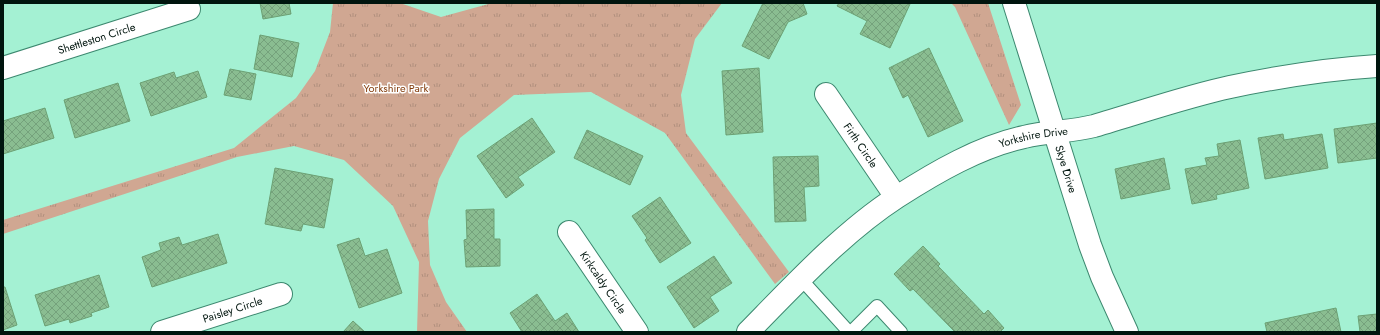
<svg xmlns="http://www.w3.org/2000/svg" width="1380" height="335" font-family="Jost,sans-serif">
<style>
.park{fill:url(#park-tufts)}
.building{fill:url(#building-cross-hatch);stroke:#6ca174}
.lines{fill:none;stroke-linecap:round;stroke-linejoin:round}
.service-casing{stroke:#3c886f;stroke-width:14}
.minor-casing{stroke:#3c886f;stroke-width:24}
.tertiary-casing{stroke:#3c886f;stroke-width:24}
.service{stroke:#fff;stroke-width:12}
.minor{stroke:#fff;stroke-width:22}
.tertiary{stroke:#fff;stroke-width:22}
.labels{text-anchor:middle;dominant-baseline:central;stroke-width:3;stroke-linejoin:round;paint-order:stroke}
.street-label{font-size:11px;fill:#00150e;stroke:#fff}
.park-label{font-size:11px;fill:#833c0b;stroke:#fff}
</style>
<defs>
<pattern id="park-tufts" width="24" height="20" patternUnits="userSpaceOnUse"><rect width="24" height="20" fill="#d0a792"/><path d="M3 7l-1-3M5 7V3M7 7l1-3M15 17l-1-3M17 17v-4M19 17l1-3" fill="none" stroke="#b18f7d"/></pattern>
<pattern id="building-cross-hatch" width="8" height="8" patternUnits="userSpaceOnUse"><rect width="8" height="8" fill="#8abd91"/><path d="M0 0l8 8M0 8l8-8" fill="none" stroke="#75a27c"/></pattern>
</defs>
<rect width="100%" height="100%" fill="#a4f1d3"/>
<path class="park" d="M333 3H400L441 17 492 3H722L695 39 681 95 686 133 789 272 775 284 665 133 591 92 514 95 460 138 439 179 428 221 430 265 446 302 467 332H417L419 262 393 206 344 160 294 146 237 157 3 234V220L234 148 296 98 315 71 330 32Z
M951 3H988L1021 105 1009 125 955 7Z"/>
<path class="building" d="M260 3H289L291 14 263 19Z
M763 3H803L807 14 788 22 769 59 742 46Z
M839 3H909L910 4 890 48 860 34 867 21 837 6Z
M260 35 299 43 292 77 254 69Z
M929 48 963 121 928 137 908 95 903 98 889 68Z
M759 68 763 132 726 135 722 71Z
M230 69 256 74 251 100 224 95Z
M198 71 207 97 151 116 140 83 174 72 176 78Z
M118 83 130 121 75 138 64 100Z
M45 108 54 138 3 154V121Z
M532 118 555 152 518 177 524 185 506 198 477 156Z
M1377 123V158L1338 163 1334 129Z
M587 130 643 156 630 185 574 158Z
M1283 134 1284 140 1322 134 1328 168 1265 179 1258 138Z
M1240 140 1249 188 1216 195 1217 199 1192 204 1185 169 1207 165 1205 158 1219 156 1217 144Z
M818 156 819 186 804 187 806 221 775 222 773 157Z
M1164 158 1170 189 1121 199 1115 169Z
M275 168 333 179 324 228 303 224 301 231 265 224Z
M660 197 691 243 660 263 645 240 647 238 632 216Z
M494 209V239H500V266L466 267 464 240 467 239 466 210Z
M218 234 227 263 152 287 142 257 161 250 159 243 179 237 182 245Z
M359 238 365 256 387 249 402 293 359 308 337 245Z
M923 246 940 264 938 266 984 314 988 310 1004 328 1000 332H955L913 289 910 291 894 274Z
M714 256 732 283 710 297 719 311 694 328 667 287Z
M99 275 109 307 91 313 92 316 70 323 69 319 45 326 35 295Z
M3 287H5L17 325 3 330Z
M537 294 555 321 567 313 579 332H522L510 313Z
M1336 308 1341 332H1267L1265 323Z
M1377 314V332H1360L1358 316Z
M353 321 365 332H343Z"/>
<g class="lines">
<g class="service-casing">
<path id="service" d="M801 279 849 332
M851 332 877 306 901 332"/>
</g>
<g class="minor-casing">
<g id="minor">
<path id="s1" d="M3 68 189 9"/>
<path id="s2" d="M826 94 896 197"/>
<path id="s3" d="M569 232 637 332"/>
<path id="s4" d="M162 332 281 294"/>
<path id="s5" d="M748 332C793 286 843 232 897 197 936 172 979 147 1024 137 1047 131 1071 132 1094 126 1139 113 1184 97 1230 87 1278 77 1328 69 1377 66"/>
</g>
</g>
<g class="tertiary-casing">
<g id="tertiary">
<path id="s6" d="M1014 3 1090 245 1102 277 1127 332"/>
</g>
</g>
<use href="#service" class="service"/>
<use href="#minor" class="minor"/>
<use href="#tertiary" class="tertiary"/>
</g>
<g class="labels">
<g class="street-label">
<text stroke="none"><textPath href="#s1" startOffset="98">Shettleston Circle</textPath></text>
<text stroke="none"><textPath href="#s5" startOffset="352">Yorkshire Drive</textPath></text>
<text stroke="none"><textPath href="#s2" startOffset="62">Firth Circle</textPath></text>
<text stroke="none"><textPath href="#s6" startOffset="174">Skye Drive</textPath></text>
<text stroke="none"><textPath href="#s3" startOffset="61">Kirkcaldy Circle</textPath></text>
<text stroke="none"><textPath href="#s4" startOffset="74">Paisley Circle</textPath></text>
</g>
<g class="park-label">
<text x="396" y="88">Yorkshire Park</text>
</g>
</g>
<rect width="1380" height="335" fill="none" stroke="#00150e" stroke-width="8"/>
</svg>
